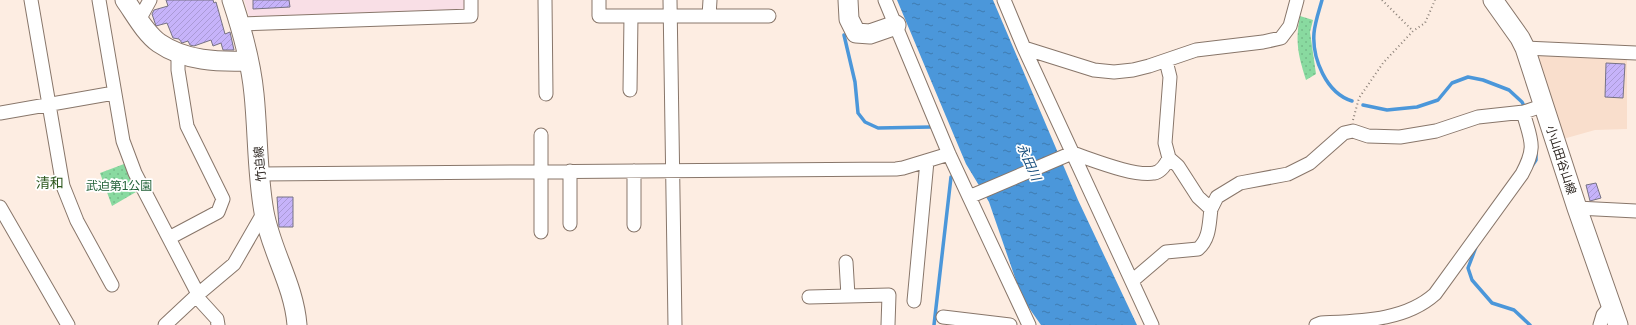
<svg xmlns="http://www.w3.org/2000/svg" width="1636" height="325" font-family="Helvetica,'Noto Sans JP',sans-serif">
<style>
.built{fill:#f9decc}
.education{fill:#f9dfe6}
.park{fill:url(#park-dots)}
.water{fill:url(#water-ripples)}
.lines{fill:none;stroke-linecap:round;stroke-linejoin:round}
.stream{stroke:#4b97da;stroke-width:3.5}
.building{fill:url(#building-hatch);stroke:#767284}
.street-casing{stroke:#88766a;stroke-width:15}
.secondary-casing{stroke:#88766a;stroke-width:21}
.path{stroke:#8b8078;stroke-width:2;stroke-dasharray:1 3;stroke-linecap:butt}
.street{stroke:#fff;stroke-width:13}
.secondary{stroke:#fff;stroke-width:19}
.labels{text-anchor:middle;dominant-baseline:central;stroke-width:3.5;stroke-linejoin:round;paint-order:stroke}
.street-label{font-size:12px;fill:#2c2520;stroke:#fff}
.park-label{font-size:12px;fill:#216138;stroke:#fff}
.water-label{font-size:13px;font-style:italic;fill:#1d527f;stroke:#fff}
.quarter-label{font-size:14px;fill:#2d581e;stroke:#fff}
</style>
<defs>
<pattern id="park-dots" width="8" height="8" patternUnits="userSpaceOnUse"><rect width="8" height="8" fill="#89daa0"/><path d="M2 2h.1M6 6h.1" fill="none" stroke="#76bb8a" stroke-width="1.8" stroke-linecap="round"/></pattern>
<pattern id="water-ripples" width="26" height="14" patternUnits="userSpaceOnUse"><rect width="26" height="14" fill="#4b97da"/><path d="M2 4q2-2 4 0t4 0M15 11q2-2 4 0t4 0" fill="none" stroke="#3f7bb0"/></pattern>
<pattern id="building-hatch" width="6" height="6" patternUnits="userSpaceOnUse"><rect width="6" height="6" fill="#c6b3fa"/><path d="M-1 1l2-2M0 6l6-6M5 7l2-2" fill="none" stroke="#aa9ad6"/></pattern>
</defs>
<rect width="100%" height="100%" fill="#fdede2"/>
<path class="built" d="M1532 53 1627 57V129L1595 130 1563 139Z"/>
<path class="education" d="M244 0H466V6L461 12 250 19Z"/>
<path class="park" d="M1300 16 1313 20 1310 32 1316 74 1306 80C1298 55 1295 42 1300 16Z
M124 164 136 192 112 206 100 173Z"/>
<path class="water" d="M897 0H993L1078 200 1137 325H1041L1022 298 989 202 966 164Z"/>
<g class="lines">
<path class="stream" d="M1322 0C1319 11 1315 22 1314 33 1312 58 1326 93 1352 101
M844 35 855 82 858 113 865 122 878 128 931 127
M1363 105 1387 110 1417 107 1438 100 1452 83 1468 77 1483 80 1509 90 1522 102 1525 108
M1532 166 1536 160V154
M1476 247 1468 268 1472 280 1492 303 1514 310 1530 325
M934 325 951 177"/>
</g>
<path class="building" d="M166 0H213L214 3 216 2 225 34 230 32 234 50H223L221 43 213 46 211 40 194 46 190 45 188 41 182 43 179 39 173 38 167 23 156 26 152 14 154 10 168 6Z
M253 0H289L290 7 253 9Z
M1606 63 1625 64 1623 98 1605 97Z
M1596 183 1601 198 1590 201 1586 185Z
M277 197H293V227H279Z"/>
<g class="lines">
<g class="street-casing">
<path id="street" d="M31 0 63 186 77 221 112 285
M99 0 123 141 135 173 198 294
M545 0 546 94
M599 0V16H769
M670 0 675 325
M885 0 949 154 1029 325
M1004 0 1024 48 1152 325
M709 16 710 0
M139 20 150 0
M240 24 471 16V0
M1024 48 1094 70 1114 72 1133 70 1149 66 1196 50 1263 42 1281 38 1290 26 1297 0
M1525 48 1636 53
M630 90 631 16
M0 113 114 93
M541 135V232
M634 171V225
M260 174 896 169 903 168 949 154
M969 197 1072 153C1091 159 1134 177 1154 173 1161 172 1166 164 1169 158
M0 207 68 325
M1577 208 1636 211
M1211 209 1217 197 1240 183 1288 174 1310 163 1344 133 1353 131 1368 136 1400 137 1436 131 1478 117 1524 112 1542 106
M570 224V171
M169 238 218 212 223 199 187 126 178 70V52
M846 262 848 296
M1132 281 1166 252 1198 249C1210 239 1209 223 1211 209L1198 197 1178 166 1169 158 1165 143 1170 77 1166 61
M196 296 217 319 218 325
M809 297 889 295 888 325
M914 301 927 161
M943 317 1010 325
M165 325 196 296 234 264 264 212
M1316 325 1321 323C1360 321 1405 321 1435 294L1522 174C1537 146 1531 141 1523 112
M1600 325 1603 315 1610 307"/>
</g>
<g class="secondary-casing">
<path id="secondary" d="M125 0C135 14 145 33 159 43 185 61 218 62 248 61
M232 0C242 30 251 62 254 94 258 133 257 173 264 212 271 251 294 285 297 325
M848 0 849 19 856 33 870 34 896 25
M1493 0 1520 38 1525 48 1577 208 1618 325"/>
</g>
<path class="path" d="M1382 0 1413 31
M1353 120 1359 98 1383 63 1413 31 1425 23 1435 0"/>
<use href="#street" class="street"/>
<use href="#secondary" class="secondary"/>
</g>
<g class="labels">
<g class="street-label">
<text transform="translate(1561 160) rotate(72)">小山田谷山線</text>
<text transform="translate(260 164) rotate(-95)">竹迫線</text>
</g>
<g class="park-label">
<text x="119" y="186">武迫第1公園</text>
</g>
<g class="water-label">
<text transform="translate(1029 162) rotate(66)">永田川</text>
</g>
<g class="quarter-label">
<text x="50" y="183">清和</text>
</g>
</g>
</svg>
